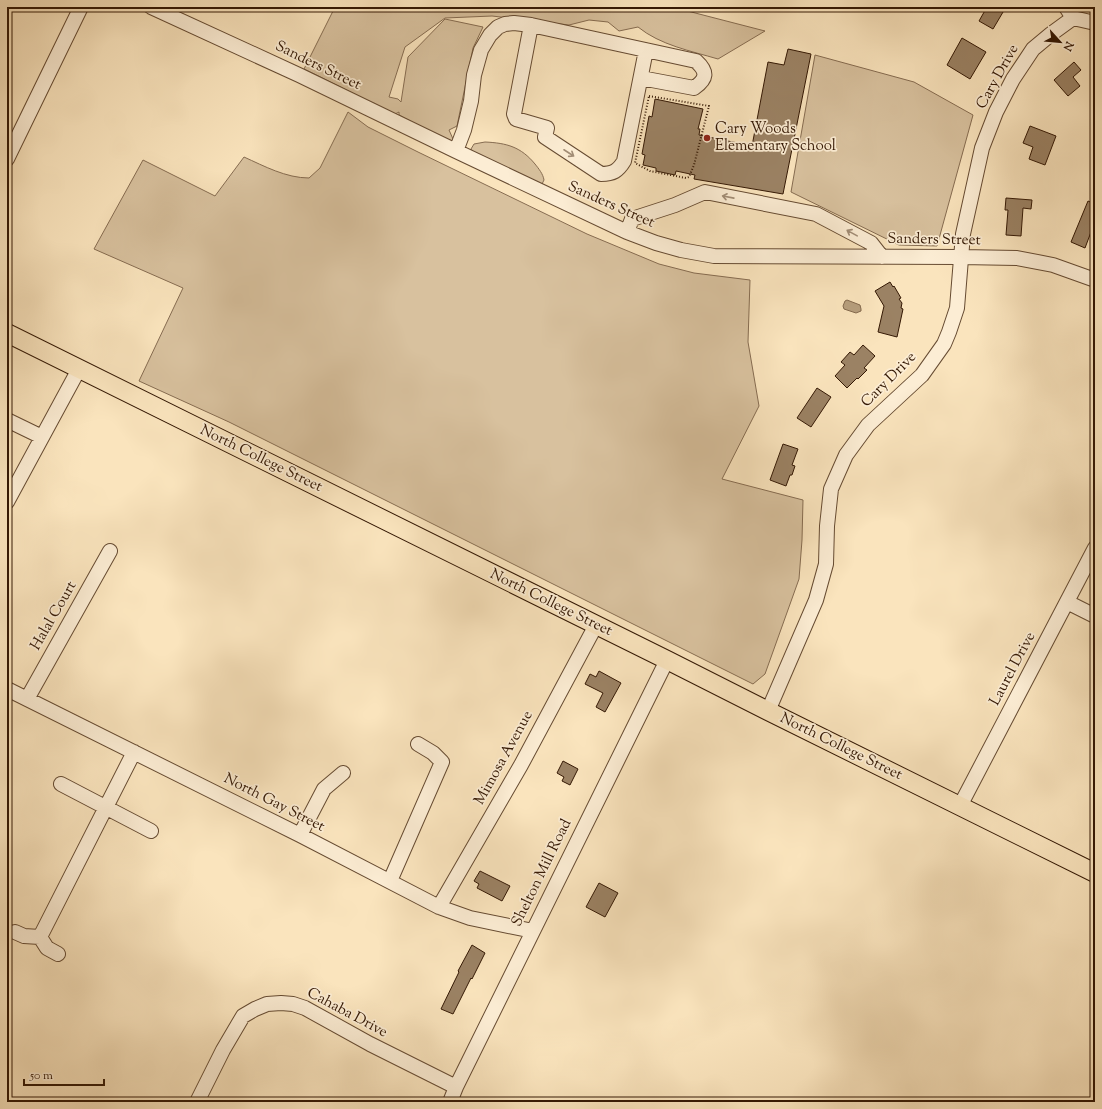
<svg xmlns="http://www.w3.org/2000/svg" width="1102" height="1109" font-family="'Sorts Mill Goudy',serif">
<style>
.green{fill:#d8c19e;stroke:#866c51}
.water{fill:#b79f7e;stroke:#83694d}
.building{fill:#9b8264;stroke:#341804}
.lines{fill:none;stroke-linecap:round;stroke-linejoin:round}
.minor-casing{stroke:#664b32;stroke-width:16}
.major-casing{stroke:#341804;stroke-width:20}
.path{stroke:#341804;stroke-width:2;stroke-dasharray:1 2;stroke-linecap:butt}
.minor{stroke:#fcedd4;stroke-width:14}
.major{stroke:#fae4bd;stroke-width:18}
.oneway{stroke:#a28d76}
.poi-dot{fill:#8f2418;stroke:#fcedd4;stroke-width:1.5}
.labels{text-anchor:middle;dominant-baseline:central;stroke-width:3.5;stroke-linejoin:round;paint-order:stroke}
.street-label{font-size:15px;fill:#341804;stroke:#fcedd4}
.poi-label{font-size:15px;fill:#341804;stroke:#fcedd4;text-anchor:start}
</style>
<rect width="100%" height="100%" fill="#fae4bd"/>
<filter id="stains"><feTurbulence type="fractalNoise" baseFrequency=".005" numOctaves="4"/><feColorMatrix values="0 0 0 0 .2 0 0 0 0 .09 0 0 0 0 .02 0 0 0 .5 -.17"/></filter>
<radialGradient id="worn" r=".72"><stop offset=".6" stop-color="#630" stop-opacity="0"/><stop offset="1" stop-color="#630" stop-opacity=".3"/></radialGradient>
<path class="green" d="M335 7H672L765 31 718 59C691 51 660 45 638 27L619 31 608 22 589 20 569 25 492 16 445 18 405 47 389 97 398 99 401 102 408 57 445 19 483 27 473 48 457 126 449 130 453 139 452 141H447L399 115V112L395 114 304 69Z
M815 55 914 82 973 115 937 246 899 245 791 192Z
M348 112 368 127 418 152 587 234 659 264 694 273 750 280 748 342 759 406 722 479 803 500 802 540 799 579 765 674 753 684 229 422 139 381 183 288 94 249 143 160 215 196 244 157C264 166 286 178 309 178L320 168Z
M485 142C507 143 521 147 535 164 539 169 543 174 544 180L542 184 531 181 472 151 471 149 474 144Z"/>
<path class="water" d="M847 300 860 305 861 309V311L856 313 844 309 843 306 845 301Z"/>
<path class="building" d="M987 7H1006L993 29 979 21Z
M962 38 986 52 970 79 947 65Z
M788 49 811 54 783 194 694 179 695 175 676 171 675 175 656 171V168L643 165 645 155 642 154 649 116 652 117 655 99 703 109 698 129H700L699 135 752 146 768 62 784 65Z
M1074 62 1081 70 1073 77 1080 86 1068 96 1054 80Z
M1030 126 1056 136 1045 165 1029 159 1033 147 1023 143Z
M1006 198 1032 200 1031 209 1023 208 1021 236 1006 235 1008 210H1005Z
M1088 201 1095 204V234L1091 232 1085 248 1071 242Z
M890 282 893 287 894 286 901 298 899 299 902 303 901 308 903 309 897 337 878 332 884 306 875 291Z
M863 345 875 356 864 368 867 370 858 379 857 378 847 388 835 376 845 365 841 362 850 352 854 355Z
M817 388 831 397 811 427 797 418Z
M783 444 798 449 792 465 795 466 792 475H790L786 486 770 480Z
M599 671 621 683 605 712 596 707 603 693 585 684 590 674 596 677Z
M563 761 578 769 570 785 562 781 564 777 557 773Z
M480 871 510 886 502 901 477 888 479 884 474 881Z
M599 883 618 893 605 917 586 907Z
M472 945 485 953 472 979 471 978 453 1014 441 1009 459 972 458 971Z"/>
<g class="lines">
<g class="minor-casing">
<path id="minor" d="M151 7 299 75 456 151 627 232 656 243 681 250 714 256 961 257 1017 258 1053 265 1095 280
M1066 7 1073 18
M531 25 514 114 516 119 547 128 545 137 601 174C613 174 618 171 624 161L646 50
M456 151 464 130 471 101 474 75 481 50 490 35 498 27 505 24 514 23 531 25 696 61C708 72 707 79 694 88L641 78
M7 159 81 7
M627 232 632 219 675 205 705 192 816 214 871 243 882 257
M7 420 42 437
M7 502 79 369
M1067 602 1095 616
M7 689 300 835 439 907 470 918 533 931
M27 699 110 551
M768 711 816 600 826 564 827 526 831 489 846 455 868 425 922 375 944 344 949 332 957 308 963 234 982 148 996 112 1013 79 1033 49 1051 34 1073 18 1095 23
M61 784 151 831
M960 806 1095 548
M300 835 324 789 343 773
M390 881 442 762 433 753 418 744
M439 907 521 765 596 625
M15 932 24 936 40 937 47 948 58 954
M40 937 134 752
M197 1102 223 1050 243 1016 255 1009 267 1004 281 1003 293 1004 305 1008 370 1044 456 1087
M450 1102 456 1087 667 660"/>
</g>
<g class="major-casing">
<path id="major" d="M7 333 667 660 768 711 1095 873"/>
</g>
<path class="path" d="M649 96 709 106 694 165 689 177 686 178 650 171 635 163Z"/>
<use href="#minor" class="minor"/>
<use href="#major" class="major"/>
</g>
<defs><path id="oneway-shaft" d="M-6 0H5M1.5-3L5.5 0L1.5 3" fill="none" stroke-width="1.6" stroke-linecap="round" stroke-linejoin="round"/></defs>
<g class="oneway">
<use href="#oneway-shaft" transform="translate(569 153) rotate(33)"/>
<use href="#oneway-shaft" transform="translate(728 197) rotate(-169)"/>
<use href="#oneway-shaft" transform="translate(852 233) rotate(-151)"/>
</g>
<circle class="poi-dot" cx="707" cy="138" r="4"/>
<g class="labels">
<g class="street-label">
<text transform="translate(318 66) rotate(26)">Sanders Street</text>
<text transform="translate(998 77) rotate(-61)">Cary Drive</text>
<text transform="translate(611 205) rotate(24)">Sanders Street</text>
<text transform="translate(934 240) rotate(1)">Sanders Street</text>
<text transform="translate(889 380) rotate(-45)">Cary Drive</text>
<text transform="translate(261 459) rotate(26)">North College Street</text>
<text transform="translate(551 603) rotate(26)">North College Street</text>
<text transform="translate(54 616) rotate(-60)">Halal Court</text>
<text transform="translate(1013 669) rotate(-62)">Laurel Drive</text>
<text transform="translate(841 747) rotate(26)">North College Street</text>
<text transform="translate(504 758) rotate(-61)">Mimosa Avenue</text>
<text transform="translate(274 803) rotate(27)">North Gay Street</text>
<text transform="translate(542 873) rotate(-64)">Shelton Mill Road</text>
<text transform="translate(347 1013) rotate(28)">Cahaba Drive</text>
</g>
<g class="poi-label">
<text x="715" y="129">Cary Woods<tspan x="715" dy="17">Elementary School</tspan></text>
</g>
</g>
<rect width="1102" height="1109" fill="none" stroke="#fae4bd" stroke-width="24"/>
<rect x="8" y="8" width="1086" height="1093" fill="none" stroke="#341804" stroke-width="2"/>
<rect x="12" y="12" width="1078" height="1085" fill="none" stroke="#341804"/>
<g transform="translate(1060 42) rotate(117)" stroke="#fcedd4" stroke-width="3" paint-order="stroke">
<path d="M0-3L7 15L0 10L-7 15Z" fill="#341804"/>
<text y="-6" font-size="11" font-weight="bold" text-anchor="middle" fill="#341804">N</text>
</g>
<path d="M24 1079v6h80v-6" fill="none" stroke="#341804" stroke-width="2"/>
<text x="30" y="1079" font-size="12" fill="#341804" stroke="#fcedd4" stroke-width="3" paint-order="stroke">50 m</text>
<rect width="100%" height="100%" filter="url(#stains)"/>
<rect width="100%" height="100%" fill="url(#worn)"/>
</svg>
